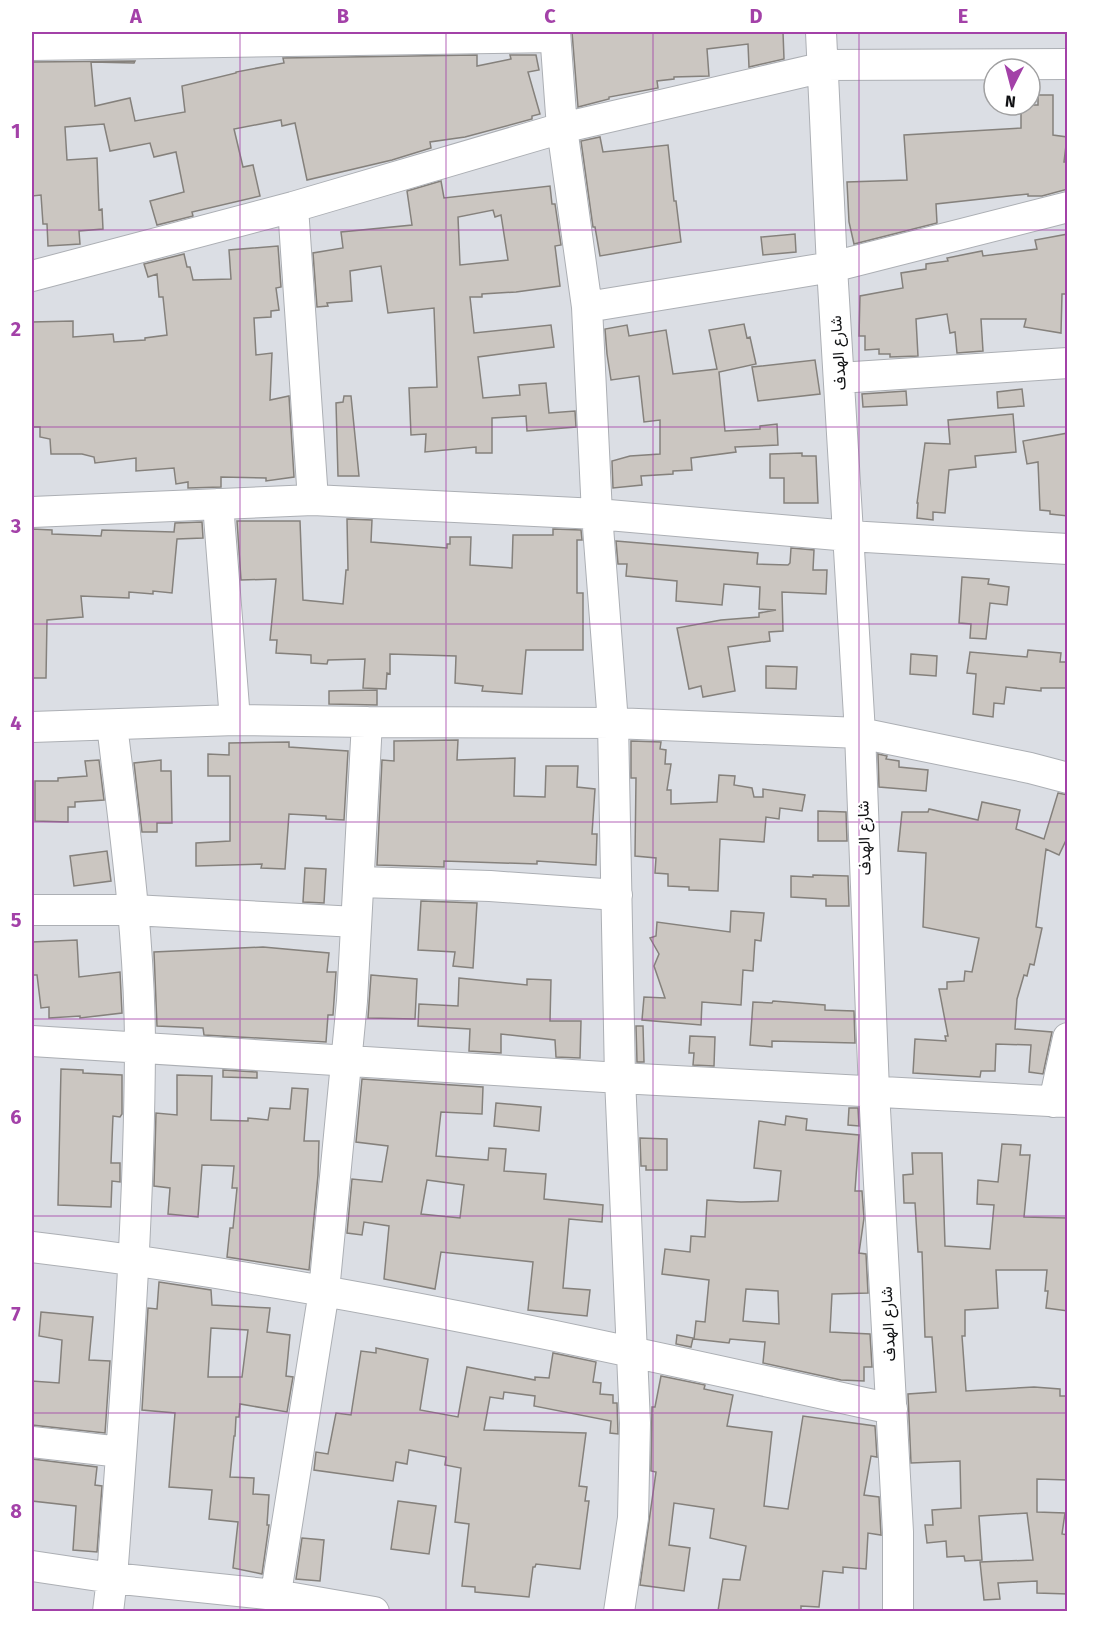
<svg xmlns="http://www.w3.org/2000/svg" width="1099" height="1643" font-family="'Fira Sans',Vazirmatn,sans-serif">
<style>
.building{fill:#cbc6c1;stroke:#85817c;stroke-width:1.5;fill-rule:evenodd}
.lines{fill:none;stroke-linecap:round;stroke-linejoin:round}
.minor-casing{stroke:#acafb4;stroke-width:32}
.minor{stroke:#fff;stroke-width:30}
.grid{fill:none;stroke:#a341a8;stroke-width:1.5;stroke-opacity:0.55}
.labels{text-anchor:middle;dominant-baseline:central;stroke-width:4.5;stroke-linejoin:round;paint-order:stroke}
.street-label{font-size:16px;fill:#111214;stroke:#fff}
.neatline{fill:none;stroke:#a341a8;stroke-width:2}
.grid-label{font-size:20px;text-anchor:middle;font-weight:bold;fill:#a341a8}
</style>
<rect width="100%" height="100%" fill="#dbdee4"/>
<path class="building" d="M572 32H783L784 59 749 67 748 44 707 49 709 76 674 77V79L657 81 658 88 609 97V99L578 107Z
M477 55V66L511 59 510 55H536L539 70 528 72 540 114 532 116V119L465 137 430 142 431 148 392 160 307 180 295 123 282 126 281 120 234 129 243 167 253 165 260 196 192 212 193 216 157 225 150 201 184 192 176 152 154 157 150 143 110 151 104 124 65 127 67 160 97 158 99 210 102 209 103 229 79 231 80 244 48 246 47 224H43L41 195 32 196V62L135 61 134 63 91 62 95 106 130 98 135 121 185 112 182 86 236 73V72L284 63 283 58Z
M1038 95H1053V135L1067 137 1064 162H1068V189L1042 196H1028V194L936 204 937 223 854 244 849 222 847 182 907 180 904 135 1021 128V105H1038Z
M600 137 603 152 668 145 674 201H676L681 242 600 256 595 227H593L581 141Z
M441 181 444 198 550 186 552 204H555L561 245 555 246 560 286 516 292 482 294V297H470L474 333 551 325 554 347 478 357 483 398 520 395 519 385 546 383 549 413 575 411 576 427 527 431 526 416 492 418V453H476V447L425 452 426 434 411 435 409 388 437 387 434 308 388 313 381 266 350 271 352 301 327 303 328 306 317 307 313 253 343 248 341 232 412 225 407 191ZM493 210 495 217 501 215 508 260 460 265 458 217Z
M795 234 796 252 763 255 761 237Z
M1068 234V294H1062L1061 333 1024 327 1026 319H981L983 351 957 353 955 332 950 333 947 314 916 319 918 356 890 357V354H879V349L865 350V336H859L860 296 903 288 901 273 926 269V264L948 261 947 258 982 251 983 256 1037 249 1035 240Z
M278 246 281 287 276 288 279 310 271 311V317L254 318 256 355 272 353 270 400 289 396 294 477 266 481V478L221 477V487L188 488V482L176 484 174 468 136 471V458L95 463 94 457 82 454H51L50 439 40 437V427H32V322L73 321V337L113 334 114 342 145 340V338L167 335 163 297H159L157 274 148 277 144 264 184 254 187 267H190L193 280 231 279 229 250Z
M744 324 747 338 750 337 756 364 719 372 725 431 760 429V426L777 424 778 445 735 447 736 452 691 458 692 470 673 471V474L641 476 642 485 613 488 612 461 630 456 660 454V420L644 422 639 376 611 380 607 354 605 329 627 325 629 336 666 330 673 374 717 369 709 330Z
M815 360 820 394 758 401 752 367Z
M1022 389 1024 406 998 408 997 392Z
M906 391 907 405 863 407 862 394Z
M344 396H351L359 476H338L336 403 343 402Z
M1013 414 1016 452 975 456 976 467 949 470 945 513 933 512V520L917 518 918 503H917L925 443 950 444 948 420Z
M1068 433V516L1050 514V511L1040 510 1038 462 1027 464 1023 441Z
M802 453V456H816L818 503H784V478H770V454Z
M347 519 372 520 371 542 447 548V544H450V537H471L470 565 512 568 513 535H553V529L581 530 582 540H577V593H583V650H526L522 694 482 691 483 686 455 683 456 656 390 654V674L387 673 386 689 363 688 365 659 328 660 327 664 311 663V655L276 653 277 640H270L276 579 241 580 237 521H300L303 600 343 604 346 570H348Z
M202 522 203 538 177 539 172 593 153 591V594L129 592V598L81 596 83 617 47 620 46 678H32V529L52 530V534L101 536 102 530 174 532 175 523Z
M616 541 758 553 757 564 788 565 790 563 791 548 814 550 813 570H827L826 594 782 592 783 631 769 632 770 641 728 647 735 691 703 697 701 686 689 689 677 628 721 620 759 617V613L776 610 759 609 760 587 724 584 722 605 676 601 677 581 626 576 627 564H618Z
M962 577 989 579 988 584 1009 587 1007 605 990 603 986 639 970 638 971 624 959 623Z
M1028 650 1061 653 1060 662H1068V688H1041V691L1006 687 1004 704 994 703 993 717 973 714 976 674 967 673 970 652 1027 657Z
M911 654 937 656 936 676 910 674Z
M766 666 797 667 796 689 766 688Z
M377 690V705L329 704V691Z
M458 740 457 760 515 758 514 796 545 797 546 766H578L577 787 595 789 592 834H597L596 865 537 861V864L444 861V867L377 865 382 760 394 761V741Z
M631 741 661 742 660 749 666 750 665 764H671L667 790H671V804L717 802 719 775 735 776 734 785 752 788 754 797H763V789L805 795 802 811 780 808 779 819 766 817 764 842 720 839 718 891 689 890V887L668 886V874L655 873 656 858 635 856 636 778H631Z
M289 742V747L348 751 344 820 326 819V816L289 814 285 869 261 868 262 864 196 866V843L230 841V776H208V754L229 755V743Z
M878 754 887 756 886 759 899 761V767L928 770 926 791 879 787Z
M99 760 104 800 75 802V807H68V822L35 821V781H58V778L87 776 85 761Z
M161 760V771H171L172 823H157V832H142L134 763Z
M1058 793 1068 795V836L1059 855 1046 849 1036 927 1042 928 1034 965 1030 964 1027 976 1024 975 1017 999 1015 1029 1052 1032 1043 1074 1029 1072 1031 1045 996 1044 995 1071H981L980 1077 913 1073 915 1039 946 1041 945 1036H948L939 989H947V982L964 981 965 971 972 972 979 938 923 927 926 853 898 851 902 812H928L929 809 978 820 982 802 1020 810 1016 829 1044 839Z
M818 811 846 812 847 841H818Z
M107 851 111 881 74 886 70 856Z
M305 868 326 869 324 903 303 902Z
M813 875 848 876 849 906H826V899L791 897V876L813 877Z
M421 901 477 903 473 968 453 966 455 952 418 950Z
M731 911 764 913 761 941 755 940 753 971 743 970 741 1005 702 1002 701 1025 642 1020 644 997 665 998 654 966 659 954 650 938 656 936 657 922 730 932Z
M77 940 79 977 120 972 122 1013 80 1018V1016L49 1018V1007L41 1008 37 975H32V942Z
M263 947 329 953 327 972H336L333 1015H328L326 1042 204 1035 203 1028 157 1026 154 952Z
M371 975 417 979 415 1019 368 1018Z
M459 978 527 985V979L551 980 550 1021H581L580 1058 556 1057 555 1040 501 1034V1053L469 1051 470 1029 418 1026 419 1004 458 1006Z
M773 1001 825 1005V1010L854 1011 855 1043 772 1041V1047L750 1045 753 1002 772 1003Z
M636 1026H643L644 1062H637Z
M690 1036 715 1037 714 1066 693 1065 694 1053H689Z
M61 1069 83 1070V1073L122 1075V1114L120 1117 113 1116 111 1163H120V1182L112 1181 111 1207 58 1205Z
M223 1070 257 1072V1078L223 1077Z
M177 1075 212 1076 211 1120 248 1121V1118L268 1120 270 1108 290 1109 292 1088 308 1089 304 1141H319L318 1175 309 1270 227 1257 230 1228H233L237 1188H232L234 1166 202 1165 198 1217 168 1214 170 1188 154 1186 156 1113 177 1115Z
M362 1079 483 1087 482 1114 441 1112 436 1156 488 1160 489 1148 506 1149 504 1171 546 1174 544 1199 603 1205 602 1222 569 1219 563 1288 590 1290 587 1316 528 1310 533 1262 441 1252 435 1289 384 1279 389 1226 364 1222 362 1235 347 1233 352 1179 382 1182 388 1146 356 1142ZM427 1180 464 1185 460 1218 421 1214Z
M496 1103 541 1107 539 1131 494 1126Z
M849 1108H858L859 1126 848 1125Z
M786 1116 807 1119 806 1130 859 1135 855 1191H862L864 1218 859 1253 866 1254 868 1293 832 1294 830 1332 870 1334 872 1367H864V1381L841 1380 763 1363 765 1342 730 1339 729 1343 694 1339 696 1321 705 1322 709 1280 662 1274 665 1249 690 1252 691 1236 705 1237 707 1200 741 1202 778 1201 781 1171 754 1168 759 1121 785 1125ZM746 1289 778 1291 779 1324 743 1321Z
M640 1138 667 1139V1170H646V1166H641Z
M1002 1144 1021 1145 1020 1155H1030L1024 1217 1068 1218V1311L1046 1308 1048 1291H1045L1047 1270H996L998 1308 965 1310V1336H962L966 1391 1034 1387 1060 1389V1396H1068V1480L1037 1479V1512L1065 1513 1062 1534 1068 1535V1594L1037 1593V1581L998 1583 1000 1599 984 1600 980 1562 1033 1560 1027 1513 979 1516 982 1560 965 1561 964 1556 947 1557 946 1541 927 1543 925 1525H933L932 1510 961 1508 960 1461 911 1463 908 1394 936 1392 932 1337H925L922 1252H918L915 1203H904L903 1175 913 1174 912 1153H942L945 1246 990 1249 994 1205 977 1204 978 1180 998 1182Z
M159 1282 211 1290 212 1305 270 1308 267 1332 290 1335 286 1376 293 1377 287 1412 240 1404 239 1417H236L235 1436H234L230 1477 254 1478 253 1494 269 1495 267 1525H269L262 1574 233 1568 238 1522 209 1519 212 1490 169 1487 175 1413 142 1410 148 1308 157 1309ZM211 1328 248 1330 242 1377H208Z
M41 1312 93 1317 89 1360 110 1361 105 1433 32 1425V1381L59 1383 62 1340 39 1336Z
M677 1335 693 1338 691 1347 676 1344Z
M376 1348 428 1359 420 1410 458 1417 467 1367 535 1380V1377L549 1378 553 1353 596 1362 593 1382 601 1383 600 1394 613 1395V1403H617L618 1434 610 1433 611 1421 534 1406 535 1396 504 1392 503 1399 490 1397 484 1430 586 1433 579 1486 587 1487 585 1501H589L580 1569 536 1564 535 1567H533L529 1597 475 1592V1587L462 1586 469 1524 455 1522 461 1468 445 1465 446 1457 409 1450 407 1464 396 1462 393 1481 314 1470 316 1452 328 1454 336 1413 351 1415 361 1351 376 1353Z
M661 1376 705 1385 704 1389 733 1395 727 1426 772 1432 764 1506 788 1509 803 1416 875 1426 877 1457 871 1456 864 1495 879 1497 881 1535 868 1533 866 1569 843 1567V1573L823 1571 819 1607 801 1606V1611H718L723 1579 740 1580 746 1546 710 1538 714 1509 674 1503 669 1545 690 1548 684 1591 640 1585 656 1472 651 1471 652 1407H655Z
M32 1459 97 1467 95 1485 102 1486 97 1552 73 1550 76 1506 32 1501Z
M398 1501 436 1506 429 1554 391 1549Z
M302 1538 324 1540 320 1581 296 1579Z"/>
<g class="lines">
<g class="minor-casing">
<path id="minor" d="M555 32 562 128 587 307 597 514 613 723 620 1078 635 1423 633 1518 619 1612
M821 32 832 267 860 733 874 1091 898 1532V1612
M32 45 555 37
M293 207 313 500
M32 276 293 207 562 128 816 69 822 65 1068 64
M587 307 832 267 1068 207
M839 378 1068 363
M218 504 235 720
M32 512 313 500 597 514 849 536 1068 549
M32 727 235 720 367 722 613 723 860 733 1030 768 1068 778
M359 882 490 886 617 895
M32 910H133L356 922
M32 1041 620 1078 1068 1102
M1054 1102 1068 1038
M32 1247C322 1282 608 1346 892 1409
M32 1442 121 1452
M32 1566 112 1578 276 1595 374 1612
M108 1612 112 1578C125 1402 139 1226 140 1049 140 941 125 832 112 725
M273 1612 324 1291 352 1001 367 722"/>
</g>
<use href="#minor" class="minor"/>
</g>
<path class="grid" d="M240 32V1612M446 32V1612M653 32V1612M859 32V1612M32 230H1068M32 427H1068M32 624H1068M32 822H1068M32 1019H1068M32 1216H1068M32 1413H1068"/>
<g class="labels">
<g class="street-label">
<text transform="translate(838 353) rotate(-94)">شارع الهدف</text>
<text transform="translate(864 838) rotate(-92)">شارع الهدف</text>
<text transform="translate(888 1324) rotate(-93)">شارع الهدف</text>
</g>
</g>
<rect width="1099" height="1643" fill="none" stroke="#ffffff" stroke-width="66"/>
<g transform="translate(1012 87) rotate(186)"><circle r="28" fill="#ffffff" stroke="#a0a0a1" stroke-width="1.5"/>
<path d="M0-4.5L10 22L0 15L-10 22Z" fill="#a341a8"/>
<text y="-9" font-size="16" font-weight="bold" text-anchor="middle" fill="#111214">N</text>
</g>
<rect x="33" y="33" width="1033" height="1577" class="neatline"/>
<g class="grid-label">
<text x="136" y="23">A</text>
<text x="343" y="23">B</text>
<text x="550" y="23">C</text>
<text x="756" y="23">D</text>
<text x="963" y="23">E</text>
<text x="16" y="138">1</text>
<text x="16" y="336">2</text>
<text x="16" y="533">3</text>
<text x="16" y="730">4</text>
<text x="16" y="927">5</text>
<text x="16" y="1124">6</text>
<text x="16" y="1321">7</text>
<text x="16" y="1518">8</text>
</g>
</svg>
